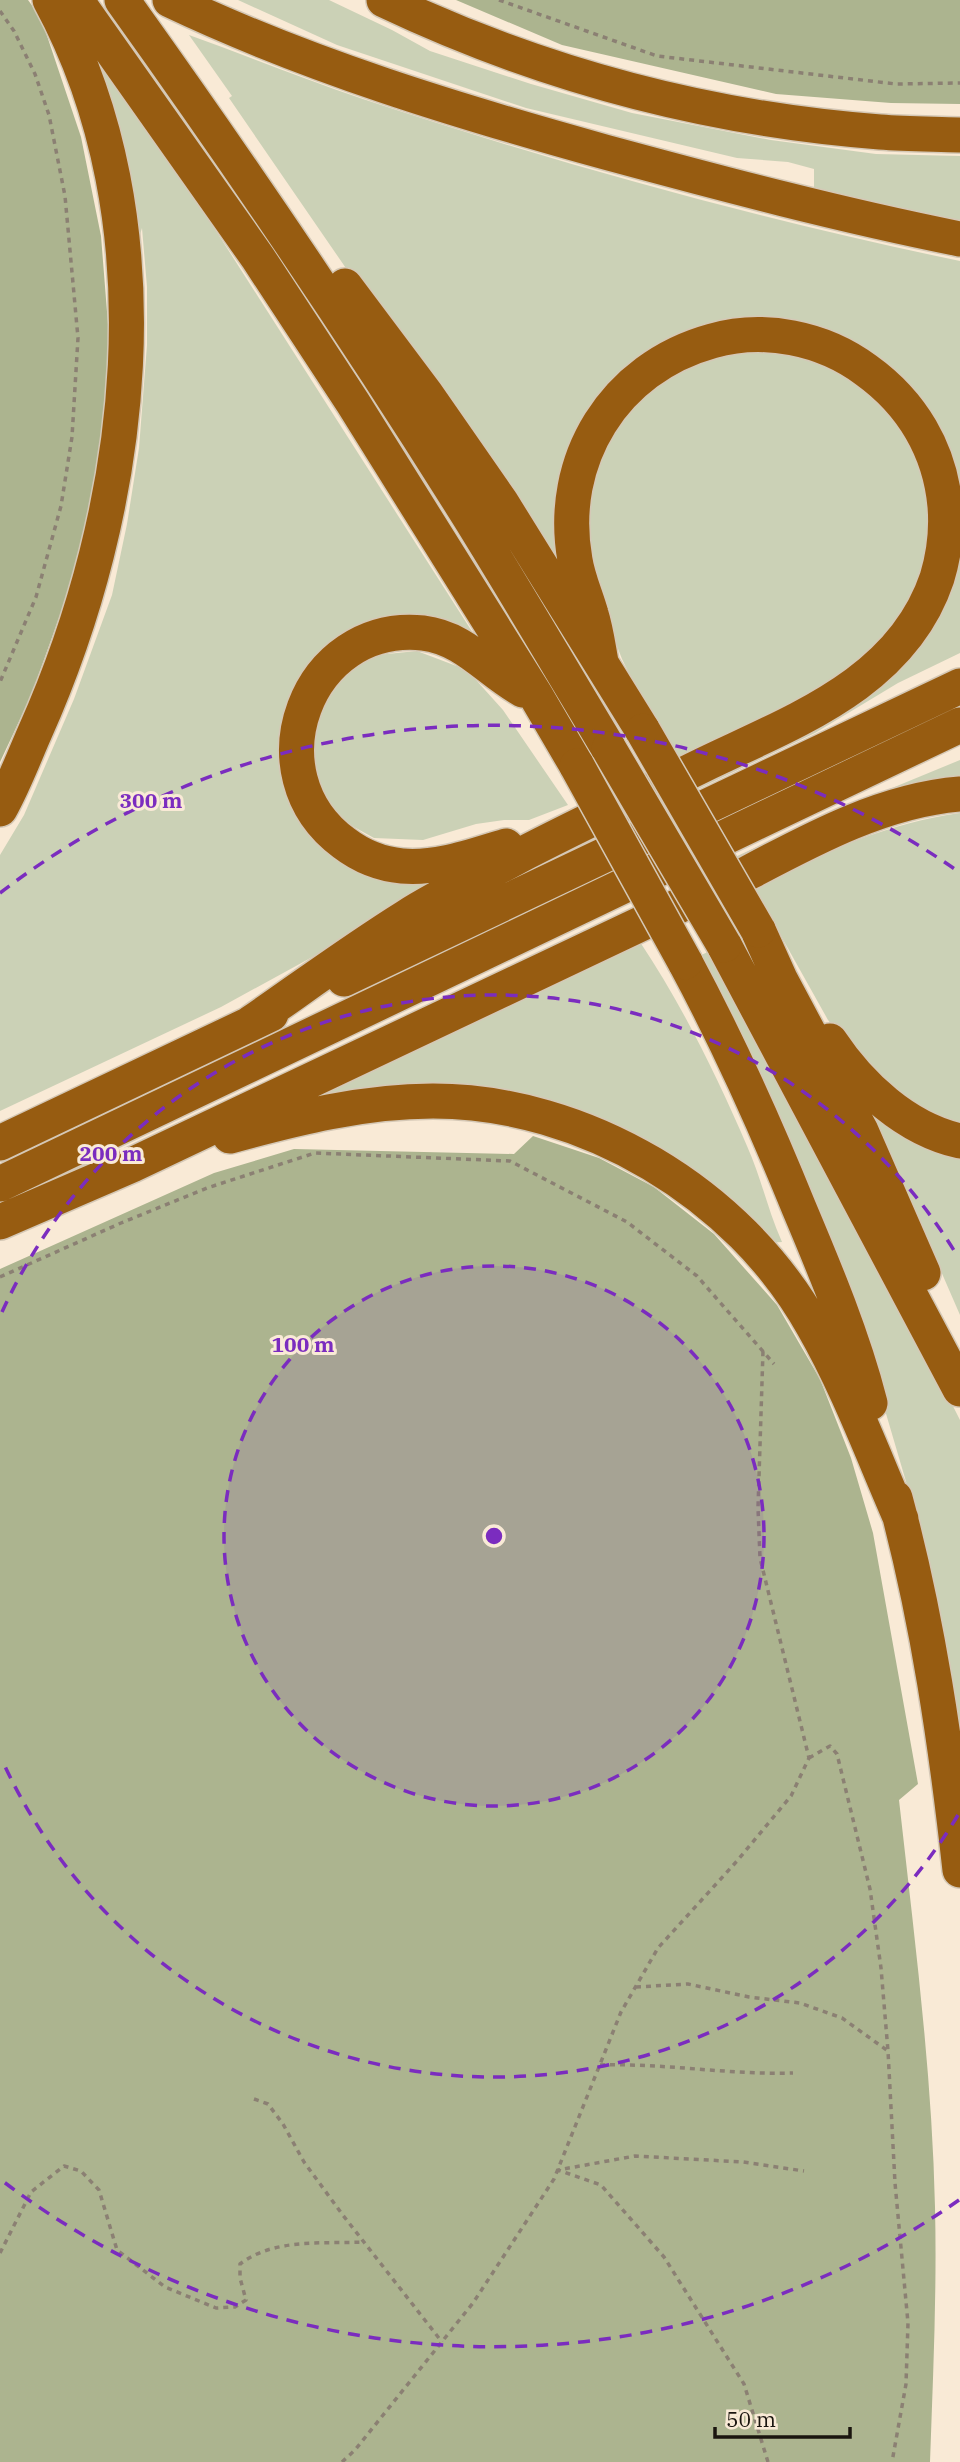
<svg xmlns="http://www.w3.org/2000/svg" width="960" height="2462" font-family="'IBM Plex Serif',serif">
<style>
.green{fill:#cbd1b6}
.forest{fill:#acb48f}
.lines{fill:none;stroke-linecap:round;stroke-linejoin:round}
.highway-casing{stroke:#d5c8b6;stroke-width:38}
.path{stroke:#8b8073;stroke-width:3.5;stroke-dasharray:5 5;stroke-linecap:butt}
.highway{stroke:#975c11;stroke-width:35}
.highway-bridge-casing{stroke:#d5c8b6;stroke-width:38;stroke-linecap:butt}
.highway-bridge{stroke:#975c11;stroke-width:35}
.ring{fill:none;stroke:#7b2cbf;stroke-width:3.5;stroke-dasharray:12 9}
.centre{fill:#7b2cbf;stroke:#f9ead6;stroke-width:3.5}
.ring-label{font-size:21px;text-anchor:middle;font-weight:bold;fill:#7b2cbf;stroke:#f9ead6;stroke-width:6;stroke-linejoin:round;paint-order:stroke}
</style>
<rect width="100%" height="100%" fill="#f9ead6"/>
<path class="green" d="M238 0H329L392 30 430 51 531 84 632 113 771 140 876 154 960 156V221L814 189V169L788 162 737 158 526 108 337 45Z
M189 35C247 56 304 79 363 99 559 164 758 219 960 261V653L898 683 815 733 696 790 692 784 858 700 958 513 846 341 639 361 557 561 352 277 229 98 232 96Z
M98 60 211 223 480 644 332 651 300 812 449 882 221 1007 0 1111V855L24 815 74 699 112 595 127 524 139 448 147 345V287L142 228 135 251 92 63Z
M799 351 874 391 922 459 933 537 912 607 855 671 680 762 651 719 622 659 598 598 584 533 598 455 640 393 713 352Z
M417 651 467 670 503 710 568 805 529 820H504L476 824 423 840 374 838 354 827 335 814 321 792 313 767 316 718 343 677 367 656Z
M960 760V785L739 863 735 857 829 814Z
M960 813V1124L908 1105 866 1069 828 1020 753 886C819 854 887 823 960 813Z
M640 942C682 1005 717 1076 747 1146 761 1177 768 1211 782 1242L768 1243 738 1205 678 1159 638 1137 521 1098 272 1116Z
M710 951 877 1256 960 1420V1740L912 1502 877 1383 699 956Z
M874 1117 914 1138 960 1154V1315Z"/>
<path class="forest" d="M0 0H28L41 18 81 137 101 236 109 337 101 458 72 582 31 696 0 762Z
M456 0H960V104L891 103 776 94 562 45Z
M533 1136 599 1158 654 1187 714 1234 777 1305 820 1379 851 1458 873 1533 918 1784 899 1800C914 1935 932 2071 935 2207 937 2292 933 2377 930 2462H0V1269L214 1173 294 1149 514 1154Z"/>
<g class="lines">
<g class="highway-casing">
<path id="highway" d="M76 0 258 258 353 403 536 696 577 766
M122 0C243 169 360 342 470 518 517 594 563 672 609 749
M170 0C309 66 457 111 605 152 723 184 840 215 960 239
M384 0C540 74 708 119 880 132 907 134 933 134 960 135
M345 286 426 394 501 502 643 731
M0 809C14 784 24 757 35 732 135 508 171 223 50 0
M506 846C472 856 438 869 402 866 381 864 361 856 344 843 250 774 306 621 423 633 465 638 488 671 523 690
M758 930 780 979 861 1131 923 1273
M724 945 960 1389
M685 962C728 1042 765 1124 799 1208 826 1272 853 1337 870 1403
M344 979 960 686
M251 1023C303 987 353 950 406 917 440 895 478 878 513 859 576 826 640 796 703 765 794 721 902 683 937 578 944 555 947 531 945 506 940 450 912 403 866 370 823 338 764 326 712 341 614 368 557 460 575 560 578 579 586 596 591 614 596 630 598 646 601 662
M830 1041C860 1086 906 1129 960 1141
M230 1136C296 1118 363 1101 433 1101 584 1101 739 1193 813 1326 848 1387 873 1455 901 1519
M0 1143 271 1014
M0 1184 960 725
M0 1222 132 1165 746 874C812 839 884 800 960 794
M895 1498C928 1620 946 1744 960 1870"/>
</g>
<path class="path" d="M499 0 657 56 896 84 960 83
M0 11 14 31 35 74 49 115 65 196 78 338 72 437 61 506 36 597 0 682
M0 1277 121 1223 207 1188 315 1153 510 1161 627 1222 697 1276 774 1364
M809 1758 830 1746 837 1754 870 1889 881 1968 888 2051 895 2183 908 2323 906 2384 892 2462
M636 1987 688 1984 749 1997 800 2003 842 2018 888 2051
M600 2065C664 2063 729 2075 793 2073
M254 2099 268 2104 283 2124 304 2162 342 2214 442 2342
M0 2253 31 2192 64 2166 81 2171 99 2190 117 2250 165 2287 216 2308 235 2307 246 2300 240 2278V2264C274 2238 322 2244 364 2242
M342 2462 355 2450 473 2303 554 2179 621 2012 658 1948 737 1861 791 1796 809 1758 760 1558 758 1508 763 1351
M768 2462 744 2384 664 2257 601 2185 558 2170 635 2156 743 2162 804 2171"/>
<use href="#highway" class="highway"/>
<g class="highway-bridge-casing">
<path id="highway-bridge" d="M643 731 758 930
M609 749 724 945
M577 766 685 962"/>
</g>
<use href="#highway-bridge" class="highway-bridge"/>
</g>
<circle cx="494" cy="1536" r="270" fill="#7b2cbf" fill-opacity=".12"/>
<g class="ring">
<circle cx="494" cy="1536" r="270"/>
<path d="M958 1815A541 541 0 0 1 2 1760M2 1312A541 541 0 0 1 958 1257"/>
<path d="M959 2200A811 811 0 0 1 0 2179M0 893A811 811 0 0 1 959 872"/>
</g>
<circle cx="494" cy="1536" r="10" class="centre"/>
<g class="ring-label">
<text x="151" y="808">300 m</text>
<text x="111" y="1161">200 m</text>
<text x="303" y="1352">100 m</text>
</g>
<path d="M715 2427v10h135v-10" fill="none" stroke="#1a150f" stroke-width="3.5"/>
<text x="726" y="2427" font-size="21" fill="#1a150f" stroke="#f9ead6" stroke-width="5" paint-order="stroke">50 m</text>
</svg>
